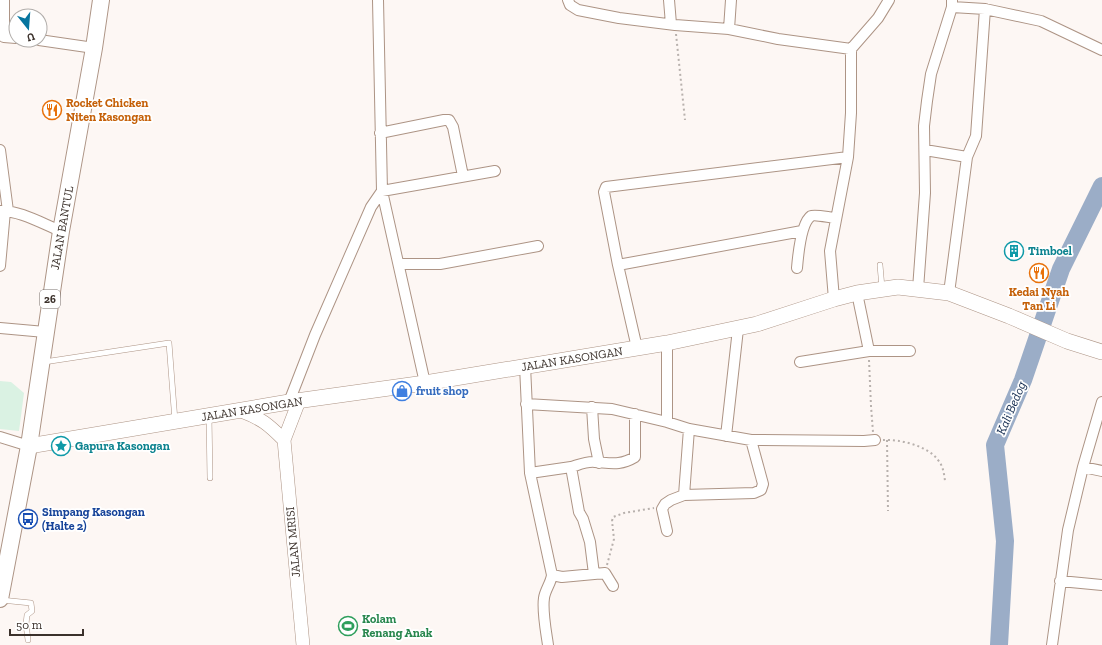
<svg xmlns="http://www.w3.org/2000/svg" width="1102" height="645" font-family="'Zilla Slab',serif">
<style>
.green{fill:#daf2e3}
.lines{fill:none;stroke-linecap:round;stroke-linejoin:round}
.river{stroke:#9badc7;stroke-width:18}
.service-casing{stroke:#ad9485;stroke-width:6}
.minor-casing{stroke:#ad9485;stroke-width:12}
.tertiary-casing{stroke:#ad9485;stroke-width:14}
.secondary-casing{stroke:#ad9485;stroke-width:16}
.primary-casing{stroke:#ad9485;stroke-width:18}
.path{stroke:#b8b1ad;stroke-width:2;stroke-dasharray:2 3;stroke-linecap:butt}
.service{stroke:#fff;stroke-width:5}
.minor{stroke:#fff;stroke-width:10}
.tertiary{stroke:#fff;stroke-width:13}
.secondary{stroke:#fff;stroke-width:15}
.primary{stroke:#fff;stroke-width:16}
.labels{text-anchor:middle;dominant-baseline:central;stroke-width:3.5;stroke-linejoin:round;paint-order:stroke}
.shield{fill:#fff;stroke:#766f6b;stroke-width:1}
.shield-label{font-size:11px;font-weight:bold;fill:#3b312b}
.food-label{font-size:12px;font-weight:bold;fill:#c56008;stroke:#fff;text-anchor:start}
.street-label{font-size:12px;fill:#3b312b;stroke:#fff}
.culture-label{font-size:12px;font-weight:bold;fill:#0d838f;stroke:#fff;text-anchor:start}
.shop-label{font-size:12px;font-weight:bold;fill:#366cbe;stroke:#fff;text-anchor:start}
.transit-label{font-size:12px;font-weight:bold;fill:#164399;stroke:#fff;text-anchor:start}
.leisure-label{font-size:12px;font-weight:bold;fill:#27864d;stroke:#fff;text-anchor:start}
.water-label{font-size:13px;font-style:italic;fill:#132b4f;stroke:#fff}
</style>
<rect width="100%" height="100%" fill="#fdf7f4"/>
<path class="green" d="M0 381 11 382 24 393 19 431 0 429Z"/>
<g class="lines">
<path class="river" d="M999 645 1005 541 995 445 1023 380 1061 269 1102 186"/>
<g class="service-casing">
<path id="service" d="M880 265 882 288
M44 362 169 343 175 421
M209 417 210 478
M1 600 31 603 32 611 27 615 26 624 28 640"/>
</g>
<g class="minor-casing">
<path id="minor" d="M4 0V37L16 38
M378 0 382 191 425 383
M568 0 570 5 578 10 619 18 675 25 729 29 778 39 851 49
M669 0 671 24
M952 7 985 9 1041 21 1102 50
M729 29 731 0
M39 40 94 48
M380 133 444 120H449L453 127 463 176
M0 150 8 211
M925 150 967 157
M0 211C19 210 43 224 61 231
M399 264H440L538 246
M618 265 802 231
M0 266 5 211
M797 268C798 256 801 223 811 216 815 214 831 218 836 218
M918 289 925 193 924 126 927 101 931 74 952 7V0
M857 293 869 351
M949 293 967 157 976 136 985 9
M834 299 830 251 848 157 851 113V49L878 18 889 0
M0 328 45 332
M667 343V422
M637 348 618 265 604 192 606 187 848 157
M800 362 869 351H910
M525 366 530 473 552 575C551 583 545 590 544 598 542 611 546 631 548 645
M289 402 315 335 371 207 382 191 495 171
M526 404 612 409 667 422 689 429 751 440 864 441 875 440
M592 407 594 439 599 463
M726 436 738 329
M0 437 29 446
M571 467C578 465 587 461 595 462 611 463 620 466 635 457V414
M1083 467 1102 471
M530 473 571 467 579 512 583 519 590 542 594 574
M684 495 689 429
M667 531 662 509 665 504 671 500 684 495 754 493 761 490 763 484 751 440
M552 575 562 577 605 573 613 586
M1060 581 1102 585
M1052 645 1068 530 1083 467 1102 402"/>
</g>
<g class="tertiary-casing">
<path id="tertiary" d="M299 401 284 440 303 645
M241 411C262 419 268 424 284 440"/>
</g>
<g class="secondary-casing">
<path id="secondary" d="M29 446 289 402 425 383 667 343 757 324 834 299 857 293 898 287 949 293 1009 316 1067 341 1102 352"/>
</g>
<g class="primary-casing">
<path id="primary" d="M0 599 29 446 61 231 94 48 101 0"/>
</g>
<path class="path" d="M676 34 685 120
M869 360 871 406 873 432
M883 440C900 439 928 446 938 460 943 466 944 473 945 481
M887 440 888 511
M607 565 614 539 612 521 613 517 624 513 654 508"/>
<use href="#service" class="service"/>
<use href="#minor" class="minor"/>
<use href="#tertiary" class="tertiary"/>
<use href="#secondary" class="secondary"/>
<use href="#primary" class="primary"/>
</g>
<defs>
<g id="restaurant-ring" transform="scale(1)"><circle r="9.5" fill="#fff" stroke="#e8710a" stroke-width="1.5"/><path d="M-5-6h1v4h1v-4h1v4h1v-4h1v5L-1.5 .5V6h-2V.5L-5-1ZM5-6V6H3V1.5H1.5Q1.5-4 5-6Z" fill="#e8710a"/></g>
<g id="building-ring" transform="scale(1)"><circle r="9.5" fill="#fff" stroke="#0f9aa8" stroke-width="1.5"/><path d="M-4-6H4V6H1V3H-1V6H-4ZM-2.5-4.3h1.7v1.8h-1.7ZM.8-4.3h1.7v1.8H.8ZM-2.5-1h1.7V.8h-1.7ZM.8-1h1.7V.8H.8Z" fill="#0f9aa8"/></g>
<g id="shop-ring" transform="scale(1)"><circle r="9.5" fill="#fff" stroke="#3f7fe0" stroke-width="1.5"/><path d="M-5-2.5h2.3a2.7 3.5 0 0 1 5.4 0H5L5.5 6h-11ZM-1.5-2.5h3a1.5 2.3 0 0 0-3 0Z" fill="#3f7fe0"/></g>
<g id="sight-ring" transform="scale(1)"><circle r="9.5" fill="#fff" stroke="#0f9aa8" stroke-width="1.5"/><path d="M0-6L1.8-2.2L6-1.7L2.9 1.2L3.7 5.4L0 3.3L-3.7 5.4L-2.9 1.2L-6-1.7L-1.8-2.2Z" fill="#0f9aa8"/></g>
<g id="bus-ring" transform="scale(1)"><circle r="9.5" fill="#fff" stroke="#1a4fb4" stroke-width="1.5"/><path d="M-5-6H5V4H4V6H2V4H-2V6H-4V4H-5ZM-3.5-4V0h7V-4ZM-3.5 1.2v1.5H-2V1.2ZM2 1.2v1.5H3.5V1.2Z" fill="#1a4fb4"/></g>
<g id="stadium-ring" transform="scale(1)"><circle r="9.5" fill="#fff" stroke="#2e9e5b" stroke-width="1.5"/><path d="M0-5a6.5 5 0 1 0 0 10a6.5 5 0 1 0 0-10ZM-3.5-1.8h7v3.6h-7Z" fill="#2e9e5b"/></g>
</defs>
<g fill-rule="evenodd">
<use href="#restaurant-ring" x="52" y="110"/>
<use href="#building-ring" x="1014" y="251"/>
<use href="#restaurant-ring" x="1039" y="273"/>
<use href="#shop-ring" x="402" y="391"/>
<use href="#sight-ring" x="61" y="446"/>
<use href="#bus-ring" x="28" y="519"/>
<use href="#stadium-ring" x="348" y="626"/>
</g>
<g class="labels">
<rect class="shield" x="40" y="290" width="20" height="18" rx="3"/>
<g class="shield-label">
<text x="50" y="299">26</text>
</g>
<g class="food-label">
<text x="66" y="103">Rocket Chicken<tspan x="66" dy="14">Niten Kasongan</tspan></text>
<text x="1039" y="292" text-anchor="middle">Kedai Nyah<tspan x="1039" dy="14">Tan Li</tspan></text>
</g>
<g class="street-label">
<text transform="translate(62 228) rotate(-80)">JALAN BANTUL</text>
<text transform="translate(572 359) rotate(-9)">JALAN KASONGAN</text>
<text transform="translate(252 409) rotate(-9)">JALAN KASONGAN</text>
<text transform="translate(293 542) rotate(-95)">JALAN MRISI</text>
</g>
<g class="culture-label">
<text x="1028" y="251">Timboel</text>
<text x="75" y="446">Gapura Kasongan</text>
</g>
<g class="shop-label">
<text x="416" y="391">fruit shop</text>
</g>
<g class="transit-label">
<text x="42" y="512">Simpang Kasongan<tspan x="42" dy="14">(Halte 2)</tspan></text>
</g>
<g class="leisure-label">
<text x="362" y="619">Kolam<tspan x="362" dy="14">Renang Anak</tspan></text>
</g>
<g class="water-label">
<text transform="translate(1011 408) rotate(-67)">Kali Bedog</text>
</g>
</g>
<g transform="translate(28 28) rotate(163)"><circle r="19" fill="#ffffff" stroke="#b1adaa"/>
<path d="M0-3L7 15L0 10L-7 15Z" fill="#06759f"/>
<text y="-6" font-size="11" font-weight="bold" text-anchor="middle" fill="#3b312b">U</text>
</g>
<path d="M10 629v6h73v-6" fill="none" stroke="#3b312b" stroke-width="2"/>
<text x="16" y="629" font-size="12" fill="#3b312b" stroke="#ffffff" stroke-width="3" paint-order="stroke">50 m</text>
</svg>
